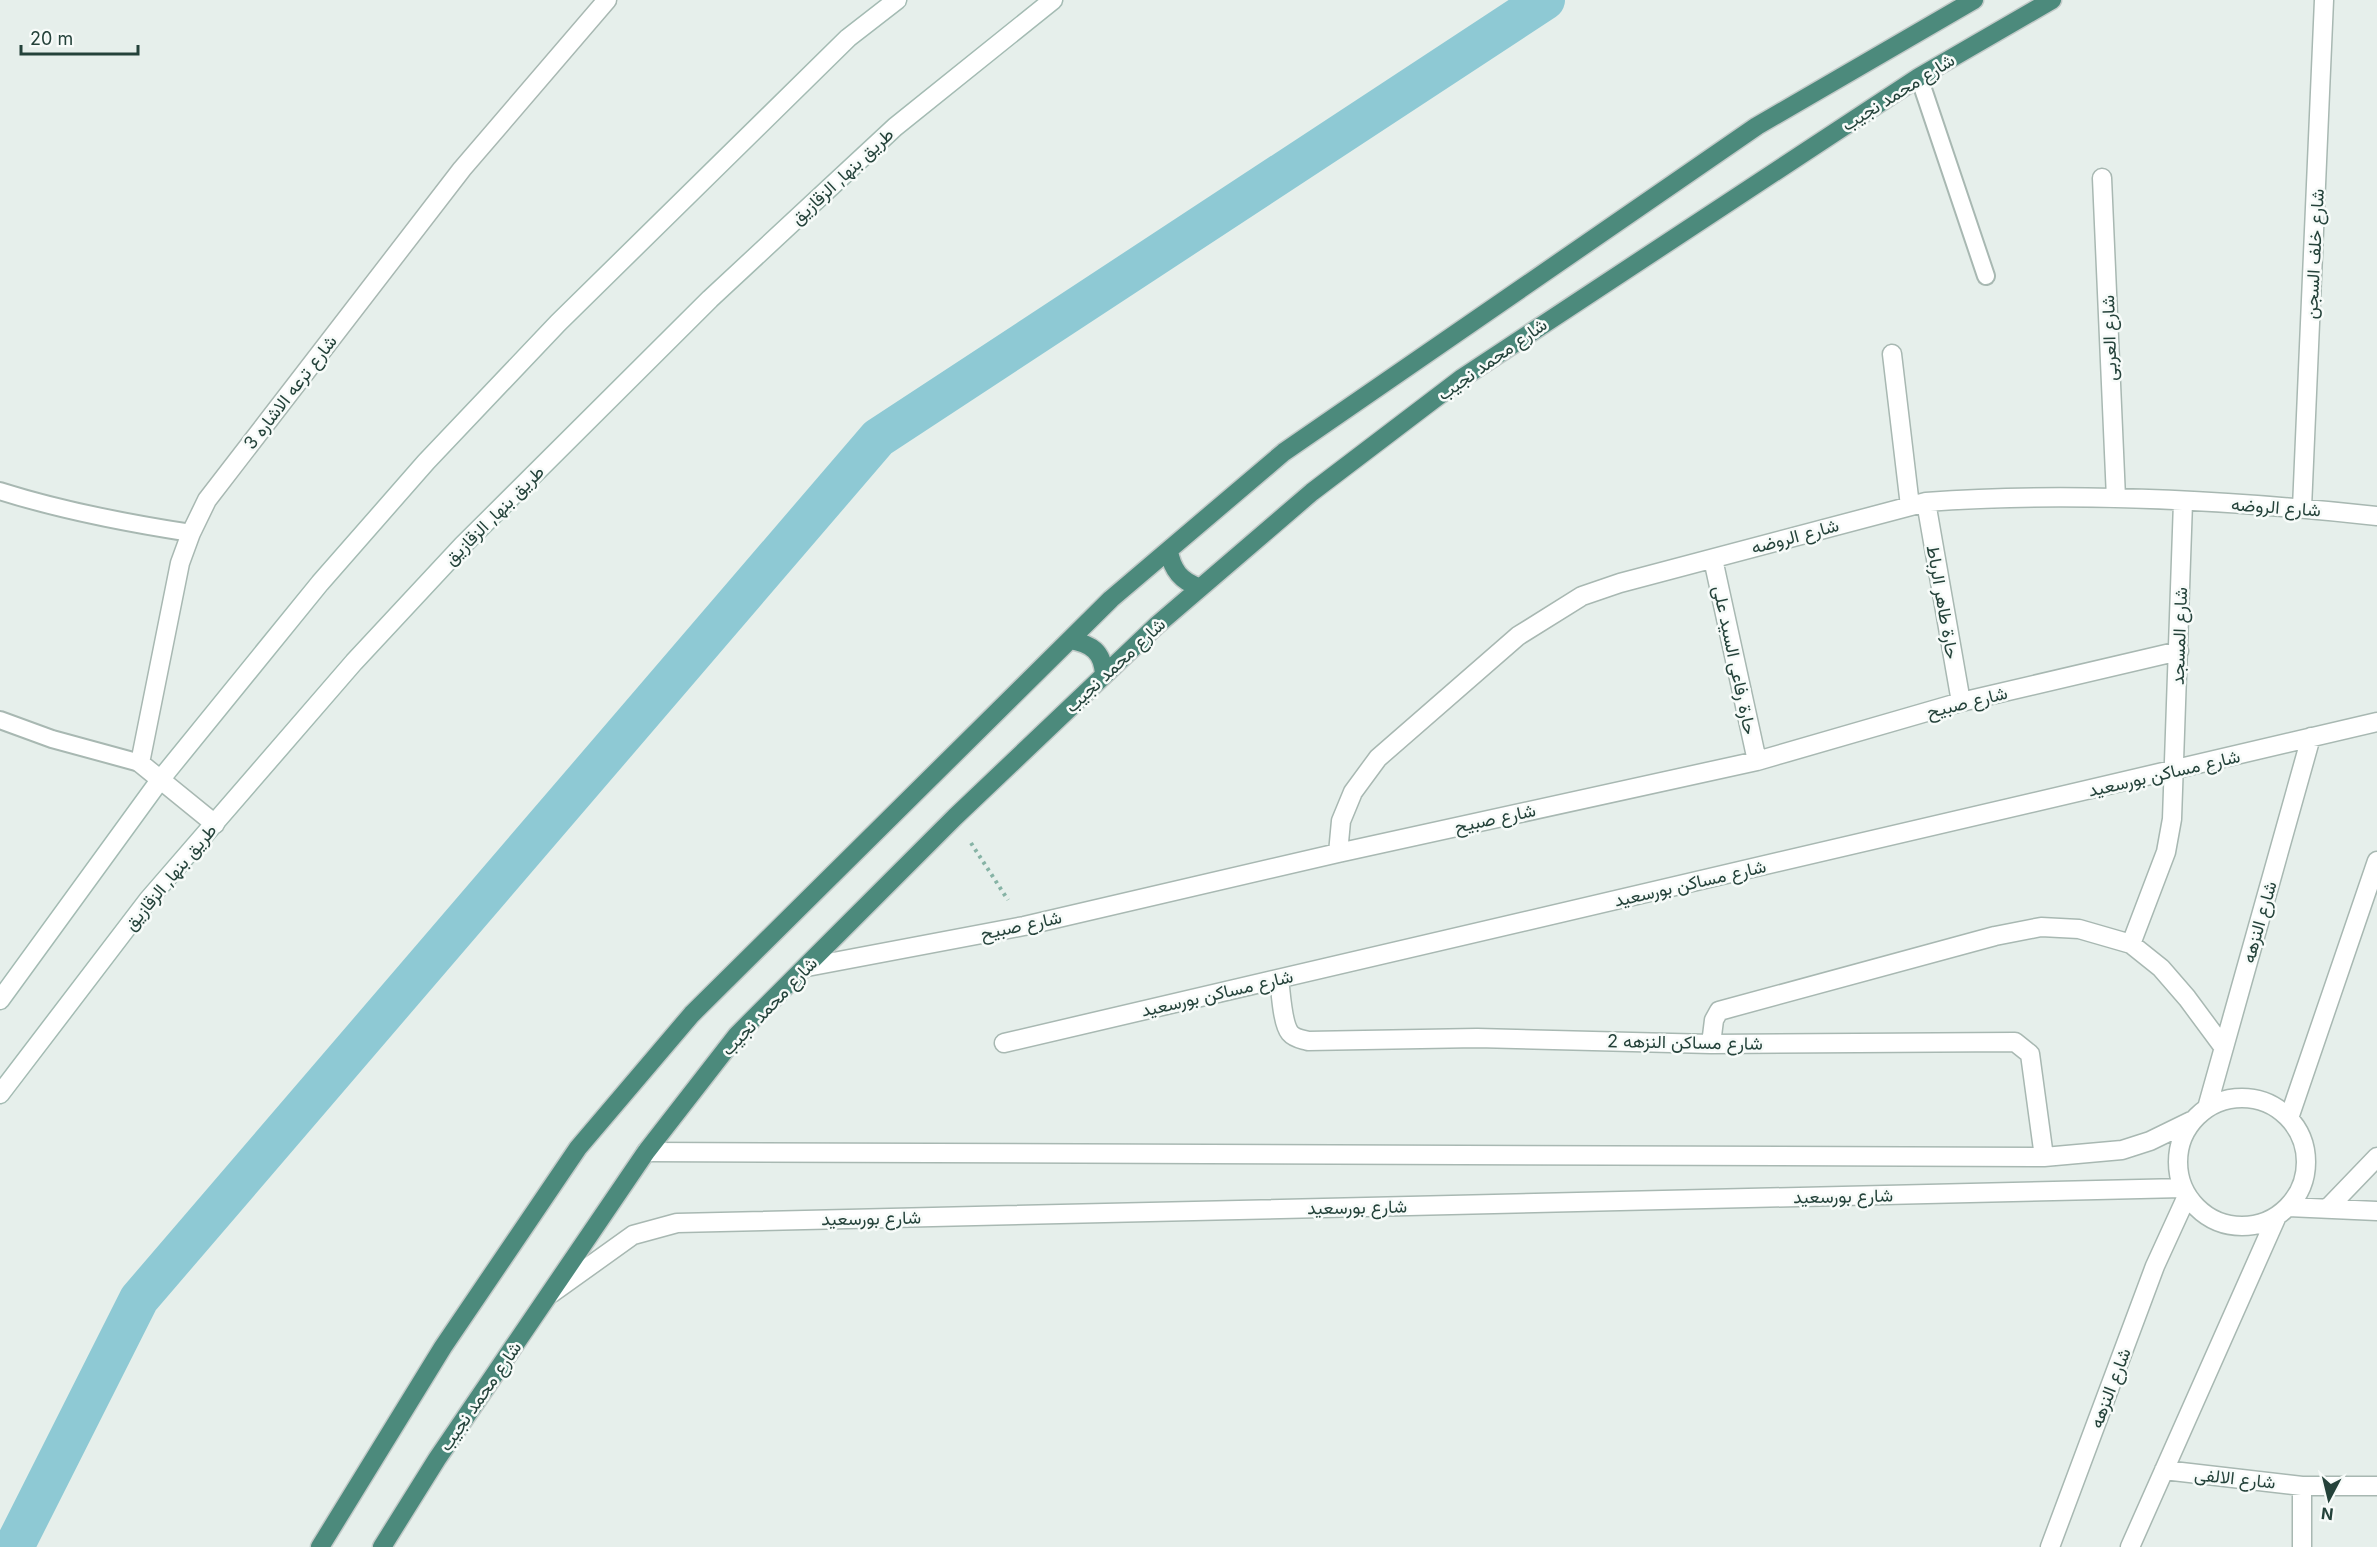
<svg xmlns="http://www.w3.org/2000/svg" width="2377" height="1547" font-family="Inter,Vazirmatn,sans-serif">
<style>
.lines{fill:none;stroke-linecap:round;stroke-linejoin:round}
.canal{stroke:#8ec9d4;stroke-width:40}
.service-casing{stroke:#a8b8b2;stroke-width:20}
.minor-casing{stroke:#a8b8b2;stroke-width:21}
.secondary-casing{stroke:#a4bbb3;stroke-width:21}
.trunk-casing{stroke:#c2cac8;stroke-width:21}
.path{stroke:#86b3a5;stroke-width:4;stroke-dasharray:3 4.5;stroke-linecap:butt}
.service{stroke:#fff;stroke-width:16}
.minor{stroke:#fff;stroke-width:18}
.secondary{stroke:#fff;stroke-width:18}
.trunk{stroke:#4c8a7c;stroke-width:18}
.labels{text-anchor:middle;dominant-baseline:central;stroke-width:5;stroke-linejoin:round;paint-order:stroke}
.street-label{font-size:18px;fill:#24423a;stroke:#f7fbf9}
</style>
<rect width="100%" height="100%" fill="#e6efeb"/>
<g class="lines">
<path class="canal" d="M14 1547 139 1299 878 438 1545 0"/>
<g class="service-casing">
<path id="service" d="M1919 77 1986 276
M0 491C63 511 126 523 191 533
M0 720 52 739 140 763"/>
</g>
<g class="minor-casing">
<path id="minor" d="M2102 178 2116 498
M1892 354 1910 506
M1926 502 1961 702
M2302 508 2324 0
M1713 559 1757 761
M215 824 140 763 180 563 191 533 207 500 462 169 607 0
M1338 853 1341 821 1353 792 1378 758 1518 636 1582 596 1620 583 1926 502C2075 491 2228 500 2377 516
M2131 944 2166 852 2172 819 2183 502
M807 967 1024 926 1338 853 1757 761 1961 702 2179 651
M1279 979C1281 992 1282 1023 1290 1033 1295 1039 1302 1039 1308 1041L1477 1038 1711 1044 2015 1042 2030 1054 2044 1157
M1004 1043 2377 722
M1711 1044 1714 1020 1719 1011 1995 936 2041 927 2079 929 2131 944 2161 968 2187 998 2224 1048
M2178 1162a64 64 0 1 1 128 0a64 64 0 1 1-128 0Z
M2207 1108 2311 737
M2289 1118 2377 861
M646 1152 2044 1157 2122 1150 2150 1141 2191 1121
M2288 1207 2377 1211
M2327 1209 2377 1157
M552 1293 633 1235 677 1223 2183 1188
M2164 1470 2302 1486H2377
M2050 1547 2155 1266 2187 1196
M2130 1547 2277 1216
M2302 1547V1486"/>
</g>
<g class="secondary-casing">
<path id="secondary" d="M0 1000 160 780 320 583 426 462 558 323 848 38 897 0
M0 1094 148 900 354 662 463 545 710 299 895 127 1053 0"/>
</g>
<g class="trunk-casing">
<path id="trunk" d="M1169 551C1172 570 1181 581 1199 587
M1070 640C1091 644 1103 651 1104 675
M320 1547 443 1347 578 1148 692 1014 1111 599 1284 452 1757 126 1974 0
M382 1547 437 1459 646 1152 737 1035 955 817 1157 625 1312 492 1462 378 1919 77 2052 0"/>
</g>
<path class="path" d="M971 843 1008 900"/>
<use href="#service" class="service"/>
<use href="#minor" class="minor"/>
<use href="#secondary" class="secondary"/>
<use href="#trunk" class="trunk"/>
</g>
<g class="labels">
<g class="street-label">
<text transform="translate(1898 92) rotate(-32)">شارع محمد نجيب</text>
<text transform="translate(842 176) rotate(-43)">طريق بنها, الزقازيق</text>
<text transform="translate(2314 254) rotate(-87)">شارع خلف السجن</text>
<text transform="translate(2109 338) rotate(-92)">شارع العربى</text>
<text transform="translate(1492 359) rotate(-35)">شارع محمد نجيب</text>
<text transform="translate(290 392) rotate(-52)">شارع ترعه الاشاره 3</text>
<text transform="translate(2276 507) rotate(4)">شارع الروضه</text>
<text transform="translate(494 515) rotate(-45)">طريق بنها, الزقازيق</text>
<text transform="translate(1795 536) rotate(-15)">شارع الروضه</text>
<text transform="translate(1943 602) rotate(80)">حارة طاهر الرباط</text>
<text transform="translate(2179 636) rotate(-88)">شارع المسجد</text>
<text transform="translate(1735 660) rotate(78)">حارة رفاعى السيد على</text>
<text transform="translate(1115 665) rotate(-43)">شارع محمد نجيب</text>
<text transform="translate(1967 702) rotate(-14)">شارع صبيح</text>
<text transform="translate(2164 773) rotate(-13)">شارع مساكن بورسعيد</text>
<text transform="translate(1495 818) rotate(-12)">شارع صبيح</text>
<text transform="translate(170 877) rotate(-50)">طريق بنها, الزقازيق</text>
<text transform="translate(1690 883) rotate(-13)">شارع مساكن بورسعيد</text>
<text transform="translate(2259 922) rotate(-74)">شارع النزهه</text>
<text transform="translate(1021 925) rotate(-12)">شارع صبيح</text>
<text transform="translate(1217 993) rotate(-13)">شارع مساكن بورسعيد</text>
<text transform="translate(769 1006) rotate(-46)">شارع محمد نجيب</text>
<text transform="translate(1685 1042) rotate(1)">شارع مساكن النزهه 2</text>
<text transform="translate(1843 1196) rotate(-1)">شارع بورسعيد</text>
<text transform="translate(1357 1207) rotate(-1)">شارع بورسعيد</text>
<text transform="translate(871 1218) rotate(-1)">شارع بورسعيد</text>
<text transform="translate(2110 1388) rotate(-69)">شارع النزهه</text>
<text transform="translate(480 1396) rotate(-55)">شارع محمد نجيب</text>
<text transform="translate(2235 1478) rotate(6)">شارع الالفى</text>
</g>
</g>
<g transform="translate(2329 1499) rotate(187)" stroke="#f7fbf9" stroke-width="4.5" paint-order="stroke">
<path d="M0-4.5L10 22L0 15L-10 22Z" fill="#24423a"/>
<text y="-9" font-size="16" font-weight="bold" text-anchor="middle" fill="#24423a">N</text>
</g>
<path d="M21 45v9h117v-9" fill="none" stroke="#24423a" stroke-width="3"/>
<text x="30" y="45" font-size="18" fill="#24423a" stroke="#f7fbf9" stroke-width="4.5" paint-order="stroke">20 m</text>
</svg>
